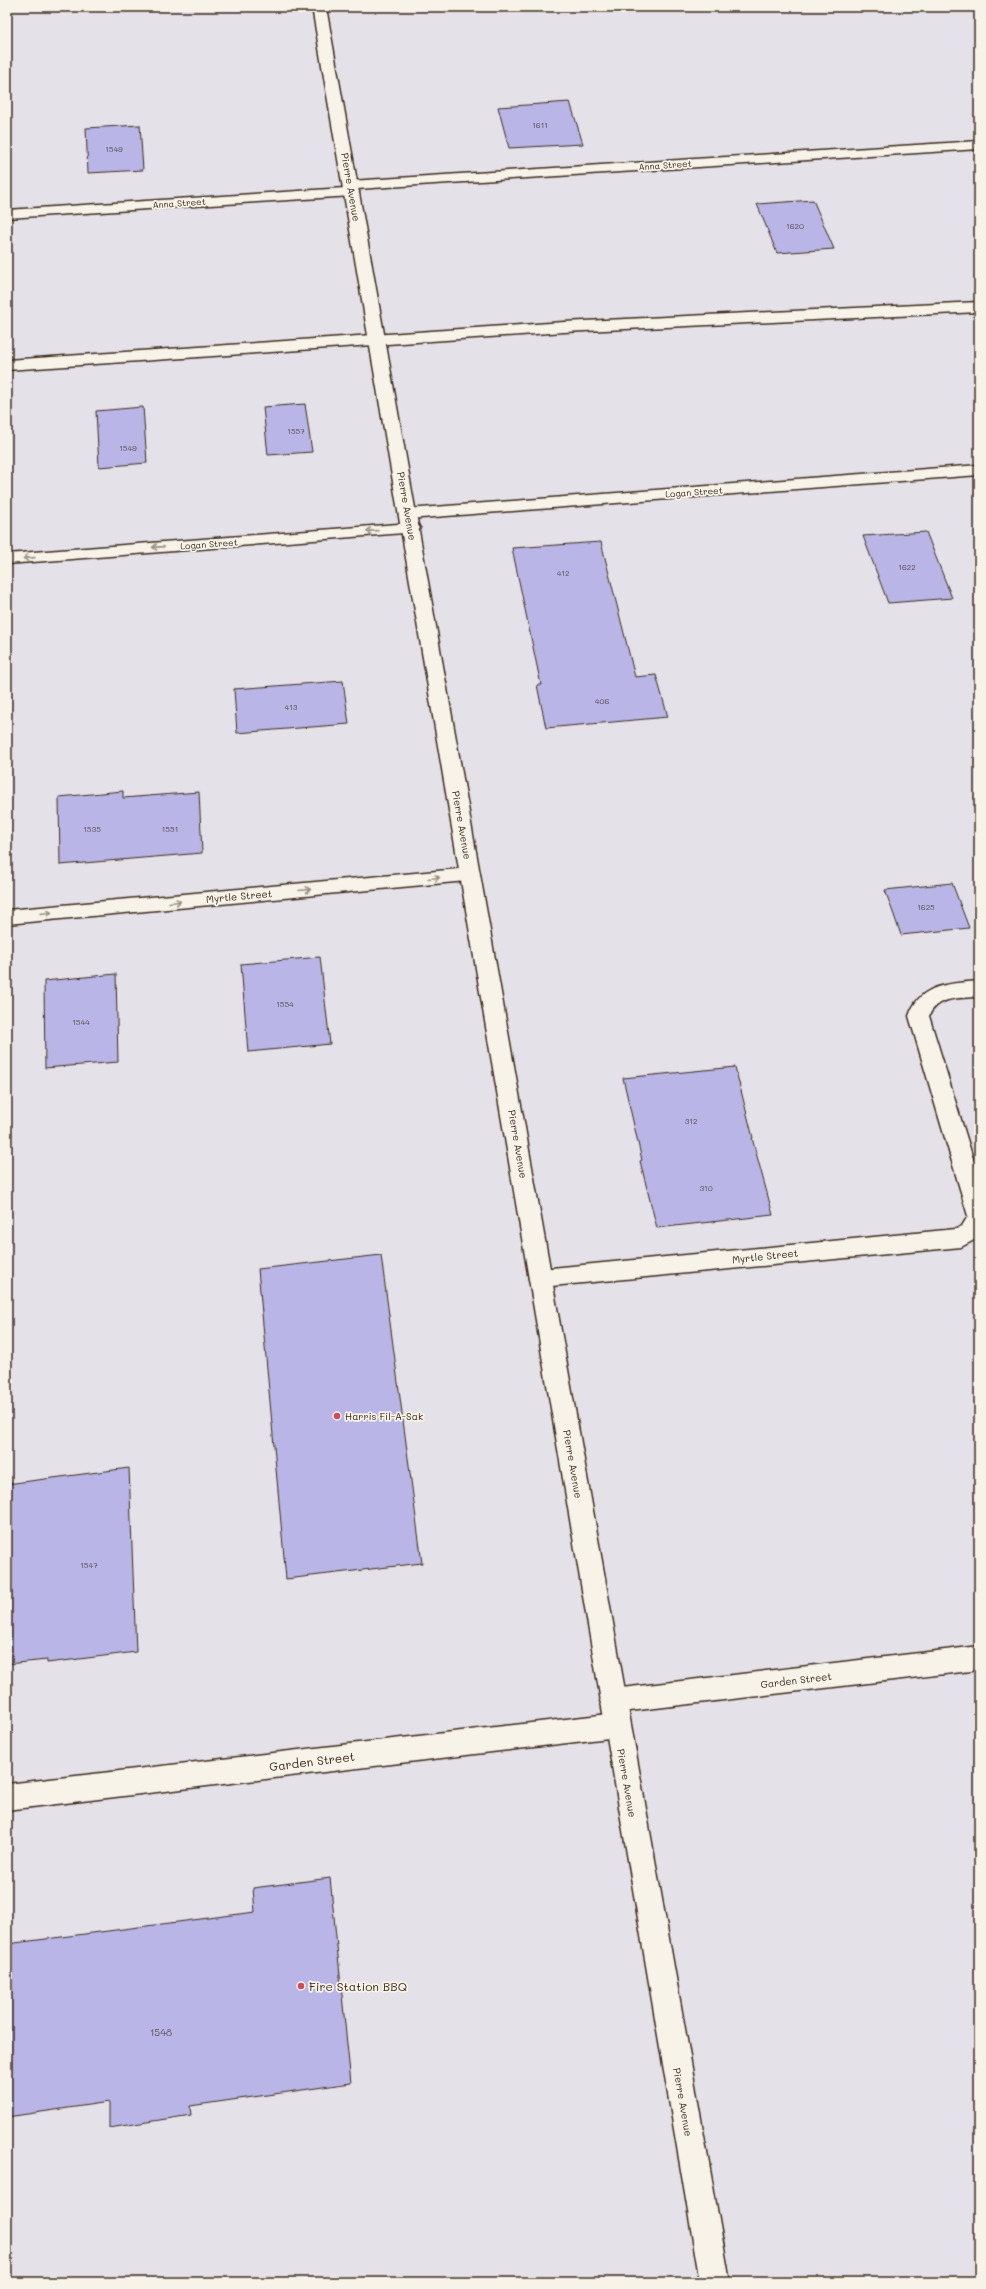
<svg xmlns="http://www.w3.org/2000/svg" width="986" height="2289" font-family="Mali,sans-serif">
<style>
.building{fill:#b9b6e7;stroke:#3b2a1e}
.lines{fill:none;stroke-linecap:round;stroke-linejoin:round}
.lane-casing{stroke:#3b2a1e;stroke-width:3}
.street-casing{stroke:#3b2a1e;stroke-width:3}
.secondary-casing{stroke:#3b2a1e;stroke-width:3}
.lane{fill:#f7f3e8;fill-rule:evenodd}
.street{fill:#f7f3e8;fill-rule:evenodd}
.secondary{fill:#f7f3e8;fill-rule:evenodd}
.oneway{stroke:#998e83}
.poi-dot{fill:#d1495b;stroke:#f7f3e8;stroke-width:1.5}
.labels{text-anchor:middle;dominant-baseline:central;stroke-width:3.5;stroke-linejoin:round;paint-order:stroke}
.number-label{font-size:8px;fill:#5a4d50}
.far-street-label{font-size:9px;fill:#3b2a1e;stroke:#f7f3e8}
.street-label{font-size:10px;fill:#3b2a1e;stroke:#f7f3e8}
.poi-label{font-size:10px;fill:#3b2a1e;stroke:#f7f3e8;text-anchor:start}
.near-number-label{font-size:10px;fill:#5a4d50}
.near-street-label{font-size:12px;fill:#3b2a1e;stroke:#f7f3e8}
.near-poi-label{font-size:12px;fill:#3b2a1e;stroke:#f7f3e8;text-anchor:start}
</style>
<rect width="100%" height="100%" fill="#e4e1e8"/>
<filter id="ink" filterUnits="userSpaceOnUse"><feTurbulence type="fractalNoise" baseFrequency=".025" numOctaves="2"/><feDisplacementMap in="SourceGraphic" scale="8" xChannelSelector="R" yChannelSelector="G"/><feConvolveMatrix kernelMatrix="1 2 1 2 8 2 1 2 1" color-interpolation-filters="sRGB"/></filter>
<g filter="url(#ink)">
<path class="building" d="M570 102 583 144 509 148 498 107Z
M140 125 143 170 88 173 86 128Z
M813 200 834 249 777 253 757 204Z
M305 404 312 452 268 455 263 407Z
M143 407 147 463 99 467 96 411Z
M926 532 952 598 888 603 863 536Z
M601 542 635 677 656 675 668 717 546 728 537 685H541L512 548Z
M343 681 349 724 237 733 234 689Z
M123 791V798L199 792 202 853 60 865 59 797Z
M952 883 969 928 901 935 885 890Z
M320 957 330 1044 248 1052 241 964Z
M116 974 118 1062 45 1068 44 981Z
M735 1067 753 1138H752L773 1215 657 1228 640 1161 642 1160 623 1078Z
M381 1255 422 1563 286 1579 258 1269Z
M129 1468 136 1652 47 1663V1660L7 1664V1484Z
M330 1878 351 2083 190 2106 191 2115 109 2128V2102L7 2117V1944L255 1912 253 1888Z"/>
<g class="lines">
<g class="lane-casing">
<path id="lane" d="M979 302V312L564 332 7 370V360L564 322Z"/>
</g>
<g class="street-casing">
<path id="street" d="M979 141V149L357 189 359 192 352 196 7 218V210L345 188 343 185 350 181Z
M979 465V475L408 519 402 518 399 514 402 510 408 509Z
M411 523 417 524 420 528 417 532 7 564V554Z
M470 868 477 870 480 875 477 880 7 924V910Z
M979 981V997C961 998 937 996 929 1016L979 1178 978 1238 961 1247 541 1287 533 1285 529 1278 533 1271 541 1269 956 1229 962 1226 968 1216 909 1016C920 983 949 984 979 981Z
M979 1646V1670L613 1713 604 1710 600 1701 604 1692 613 1689Z
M617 1713 626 1716 630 1725 626 1734 617 1737 7 1810V1784Z"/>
</g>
<g class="secondary-casing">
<path id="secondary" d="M312 7H326L730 2282H700Z"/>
</g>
<use href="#lane" class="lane"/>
<use href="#street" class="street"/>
<use href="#secondary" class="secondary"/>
</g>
<defs><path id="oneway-shaft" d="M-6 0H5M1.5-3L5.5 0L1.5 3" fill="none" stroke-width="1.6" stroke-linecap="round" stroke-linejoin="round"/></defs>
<g class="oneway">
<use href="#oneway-shaft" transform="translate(372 531) rotate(176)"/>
<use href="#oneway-shaft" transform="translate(158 547) rotate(176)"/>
<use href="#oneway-shaft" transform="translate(29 558) rotate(176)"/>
<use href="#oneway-shaft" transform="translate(434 878) rotate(-5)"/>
<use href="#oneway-shaft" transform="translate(305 890) rotate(-5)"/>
<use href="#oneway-shaft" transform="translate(175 902) rotate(-5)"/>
<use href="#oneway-shaft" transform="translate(46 913) rotate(-5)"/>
</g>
</g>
<g class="poi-dot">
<circle cx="337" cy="1416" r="4"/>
<circle cx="301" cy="1986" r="4"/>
</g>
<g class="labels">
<g class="number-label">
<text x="540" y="125">1611</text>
<text x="114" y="149">1549</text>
<text x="795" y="226">1620</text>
<text x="296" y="431">1557</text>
<text x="128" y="448">1549</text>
<text x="907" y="567">1622</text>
<text x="563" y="573">412</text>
<text x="602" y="701">406</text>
<text x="291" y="707">413</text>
<text x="92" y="829">1535</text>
<text x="170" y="829">1551</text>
<text x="926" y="907">1625</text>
<text x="285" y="1004">1554</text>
<text x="81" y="1022">1544</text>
<text x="691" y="1121">312</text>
<text x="706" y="1188">310</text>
<text x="89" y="1565">1547</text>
</g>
<g class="far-street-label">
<text transform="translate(665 165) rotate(-4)">Anna Street</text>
<text transform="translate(179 203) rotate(-4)">Anna Street</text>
<text transform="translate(694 492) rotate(-4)">Logan Street</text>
<text transform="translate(209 544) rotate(-4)">Logan Street</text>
</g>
<g class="street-label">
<text transform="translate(351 187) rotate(80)">Pierre Avenue</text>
<text transform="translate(407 506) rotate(80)">Pierre Avenue</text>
<text transform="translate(462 825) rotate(80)">Pierre Avenue</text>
<text transform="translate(239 896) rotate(-5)">Myrtle Street</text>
<text transform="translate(518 1144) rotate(80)">Pierre Avenue</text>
<text transform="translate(765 1256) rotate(-6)">Myrtle Street</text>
<text transform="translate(573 1464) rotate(80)">Pierre Avenue</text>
<text transform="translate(796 1680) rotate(-7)">Garden Street</text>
<text transform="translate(627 1783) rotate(80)">Pierre Avenue</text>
<text transform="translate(683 2102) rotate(80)">Pierre Avenue</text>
</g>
<g class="poi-label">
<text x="345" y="1416">Harris Fil-A-Sak</text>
</g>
<g class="near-number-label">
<text x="161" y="2032">1548</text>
</g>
<g class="near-street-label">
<text transform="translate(312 1761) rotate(-7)">Garden Street</text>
</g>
<g class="near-poi-label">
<text x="309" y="1986">Fire Station BBQ</text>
</g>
</g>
<rect width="986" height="2289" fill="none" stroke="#f7f3e8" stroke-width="24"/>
<rect x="12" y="12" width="962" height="2265" fill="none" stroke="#3b2a1e" stroke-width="1.5" filter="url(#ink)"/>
</svg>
